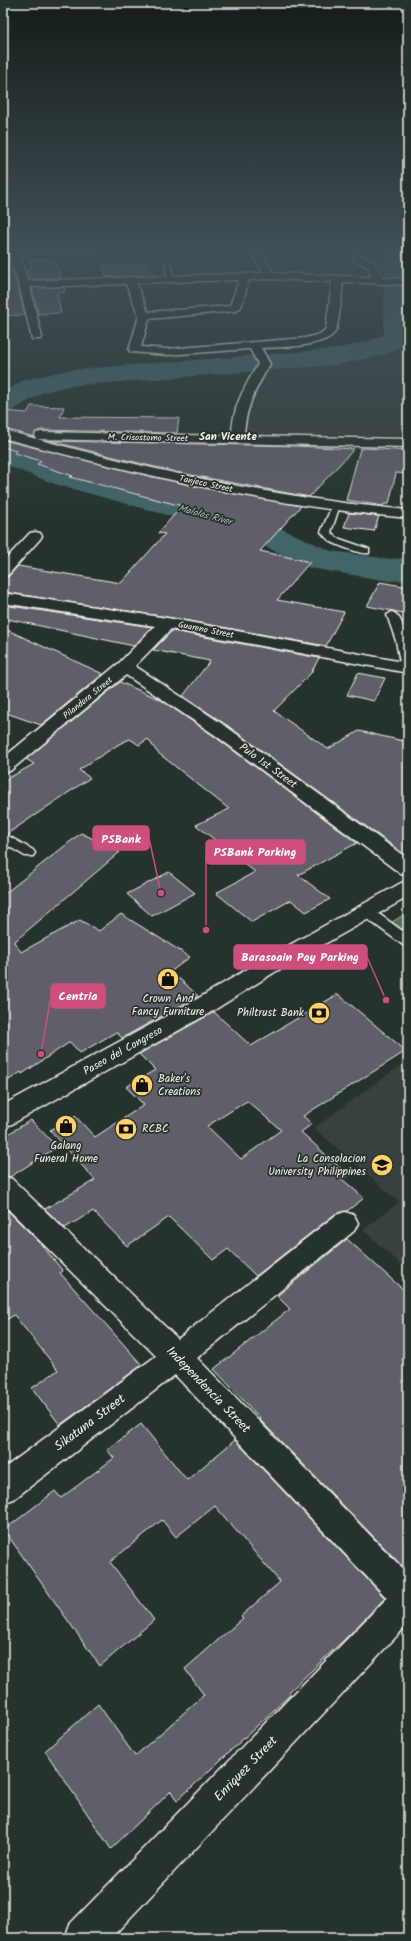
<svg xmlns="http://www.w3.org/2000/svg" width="411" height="1941" font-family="Kalam,sans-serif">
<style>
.built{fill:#38403f}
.green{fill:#527058;stroke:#a3b0a0}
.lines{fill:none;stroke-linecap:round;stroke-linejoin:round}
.river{fill:#436668;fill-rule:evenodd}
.building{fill:#615e69;stroke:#f4f1e8;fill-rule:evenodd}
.service-casing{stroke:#f4f1e8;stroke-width:3}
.minor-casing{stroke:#f4f1e8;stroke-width:3}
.secondary-casing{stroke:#f4f1e8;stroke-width:3}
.service{fill:#26332d;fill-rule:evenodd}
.minor{fill:#26332d;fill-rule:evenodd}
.secondary{fill:#26332d;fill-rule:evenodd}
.labels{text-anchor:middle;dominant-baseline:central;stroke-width:3.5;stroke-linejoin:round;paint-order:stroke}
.far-street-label{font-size:9px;fill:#f4f1e8;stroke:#26332d}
.far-water-label{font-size:10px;font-style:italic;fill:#adb9b5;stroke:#26332d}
.far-quarter-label{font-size:11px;font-weight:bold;fill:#f4f1e8;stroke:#26332d}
.street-label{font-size:11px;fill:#f4f1e8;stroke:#26332d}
.poi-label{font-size:11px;fill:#f4f1e8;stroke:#26332d}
.near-street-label{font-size:13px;fill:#f4f1e8;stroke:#26332d}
.leader{fill:none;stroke:#ce4e7e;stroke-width:1.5}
.callout-dot{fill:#ce4e7e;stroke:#26332d;stroke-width:1.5}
.callout{fill:#ce4e7e;stroke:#ce4e7e;stroke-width:1.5}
.callout-label{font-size:12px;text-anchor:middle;font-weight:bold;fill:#fff}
</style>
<rect width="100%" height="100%" fill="#26332d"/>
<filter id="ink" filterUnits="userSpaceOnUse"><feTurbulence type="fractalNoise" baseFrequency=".025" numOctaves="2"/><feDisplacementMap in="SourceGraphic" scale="8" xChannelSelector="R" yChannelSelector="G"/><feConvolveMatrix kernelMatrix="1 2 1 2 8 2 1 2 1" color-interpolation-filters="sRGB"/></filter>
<g filter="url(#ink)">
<path class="built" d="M390 281H408V436L238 434 247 378 257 366 352 358 392 347 403 338Z
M408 1060V1271L363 1230 399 1202 314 1128Z"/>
<path class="green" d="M408 912V934L392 922Z"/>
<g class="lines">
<path class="river" d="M381 248H404L408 273V340L404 346 384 355 335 365 68 386 44 392 13 410 3 413V392L24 380 68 370 335 349 366 342 384 335V271Z
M3 444 77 470 267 522 331 551 389 559 408 558V580L389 581 310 568 243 536 55 484 3 464Z"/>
</g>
<path class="building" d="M54 258 61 278 29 279 26 270 31 269 29 260Z
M148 264 153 275 106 277 103 266Z
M13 271 25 315 3 316V272Z
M64 287 65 292 57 293 61 313 38 314 32 288Z
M31 406 64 407 60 417 179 418 177 433 41 430 36 432 34 437 8 430H3V411L27 413Z
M3 440 153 477 301 506 260 551 310 562 277 600 344 612 326 646 167 617 3 592V579L9 576 18 566 121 583 165 534 158 533 182 506 70 477 73 476 37 464 41 461 14 453 16 451 3 447Z
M50 441 297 446 354 449 309 497 175 472Z
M365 448 408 451V474L396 473 389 504H384L383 506 346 500 360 449Z
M349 513 379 516 374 531 344 527Z
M380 582 408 587V614L367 606Z
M3 605 152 627 134 646 3 618Z
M3 628 103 674 41 725 3 712Z
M172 631 319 658 311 673 274 711 328 749 359 731 408 742V857L228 726 183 696 210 661 153 650Z
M358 673 385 678 374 701 347 695Z
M120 682 161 700 214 736 357 843 298 875 330 899 306 912 291 900 252 922 216 893 255 872 196 825 229 809 157 752 148 739 139 745 130 739 119 744 79 770 90 778 7 834 3 832V781L34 764 26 759Z
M81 833 120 852 14 942 21 952 80 920 99 931 121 914 190 957 169 973 181 980 198 996 122 1038 116 1032 80 1053 70 1042 22 1074 21 1072 3 1084V895Z
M169 872 195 893 152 916 127 894Z
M338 994 406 1051 303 1116 312 1124 301 1132 348 1175 342 1179 364 1198 347 1211 335 1214 256 1276 228 1249 213 1260 169 1217 127 1246 93 1211 65 1228 45 1209 95 1180 50 1130 75 1116 95 1137 144 1105 126 1087 155 1070 139 1054 214 1012 251 1046ZM247 1101 281 1130 241 1159 207 1126Z
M31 1120 57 1147 10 1177 3 1175V1137Z
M3 1206 40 1243 63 1271 60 1273 142 1365 60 1425 32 1388 58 1370 14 1315 3 1322Z
M347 1239 408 1294V1572L259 1419 260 1418 214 1369 290 1309 277 1296Z
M141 1424 187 1480 235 1440 385 1598 347 1637 289 1692 291 1694 177 1801 171 1791 111 1849 45 1751 98 1704 135 1756 204 1695 185 1669 243 1618 241 1616 280 1582 215 1506 176 1537 162 1520 110 1562 154 1620 100 1666 4 1530 55 1491 61 1498 114 1458 107 1450Z"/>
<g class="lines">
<g class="service-casing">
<path id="service" d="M168 262 171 264 174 279 171 281 168 279 165 264Z
M335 505 339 508 331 532 337 538 369 549V553C363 555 336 545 330 541 327 539 324 535 321 532L331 508Z
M392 612C407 616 408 658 408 671L402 670 401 668 396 641 387 615Z
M3 833 33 850 35 853 33 856H25L3 843Z
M367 907 372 909 408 935V947L403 945 362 915 360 912 362 909Z"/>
</g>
<g class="minor-casing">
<path id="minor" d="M6 248H97L92 251 18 254 28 281 263 273 249 248H259L273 273 371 277 368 267 352 258 357 255C370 258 379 264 382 278L408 279V285L343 282C342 291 339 326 335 332 324 348 279 347 261 348L270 364C256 388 245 408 244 436L408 439V447L37 439C159 472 282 499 408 510V518C270 506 137 474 3 438V432L8 431 36 439 35 436 36 433 41 432 232 436C232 408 244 388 258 364L250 349 167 355 131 352 129 350 139 316 126 284 30 287 42 337 40 339H32L19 284ZM270 279 332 282 326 329 320 334 305 338 167 349 141 347 149 319 236 311 241 307 249 280ZM239 280 230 306 148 312 136 283Z
M35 532 40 533 42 536 40 539 8 575 3 577V562L30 533Z
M3 593 167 618 408 663V673L171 629 135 666 227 727 408 859V876L401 874 215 735 126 675 10 771 3 773V758L119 663 155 626 3 603Z
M3 1176 12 1179 178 1339 336 1215 345 1212 354 1215 358 1223 354 1231 197 1358 408 1574V1624L111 1938H65L70 1924 387 1598 175 1375 14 1499 3 1503V1469L156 1356 3 1204Z"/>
</g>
<g class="secondary-casing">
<path id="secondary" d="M408 881V897L275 972 208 1014 12 1124 3 1127V1105L192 1002 259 962 401 883Z"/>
</g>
<use href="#service" class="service"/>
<use href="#minor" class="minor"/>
<use href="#secondary" class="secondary"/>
</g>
</g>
<linearGradient id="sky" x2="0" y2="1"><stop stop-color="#151c19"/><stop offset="0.48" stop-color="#415057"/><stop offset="1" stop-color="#415057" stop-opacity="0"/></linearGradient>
<rect width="411" height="520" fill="url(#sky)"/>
<defs>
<g id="shop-disc" transform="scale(1.15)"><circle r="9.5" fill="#ffd166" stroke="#26332d"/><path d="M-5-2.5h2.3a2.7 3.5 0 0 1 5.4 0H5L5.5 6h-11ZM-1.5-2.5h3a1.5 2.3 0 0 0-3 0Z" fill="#111"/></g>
<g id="bank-disc" transform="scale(1.15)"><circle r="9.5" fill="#ffd166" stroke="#26332d"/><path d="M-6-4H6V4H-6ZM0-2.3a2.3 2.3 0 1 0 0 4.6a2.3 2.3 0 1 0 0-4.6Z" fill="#111"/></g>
<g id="university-disc" transform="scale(1.15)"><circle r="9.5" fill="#ffd166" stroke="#26332d"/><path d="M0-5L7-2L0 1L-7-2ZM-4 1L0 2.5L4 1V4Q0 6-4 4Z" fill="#111"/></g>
</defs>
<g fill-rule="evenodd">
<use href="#shop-disc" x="168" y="979"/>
<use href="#bank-disc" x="319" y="1013"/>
<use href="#shop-disc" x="142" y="1085"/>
<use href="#shop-disc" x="66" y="1126"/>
<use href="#bank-disc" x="126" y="1129"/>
<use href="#university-disc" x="382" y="1165"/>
</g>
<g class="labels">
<g class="far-street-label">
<text transform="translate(148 438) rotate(1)">M. Crisostomo Street</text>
<text transform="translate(206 484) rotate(12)">Tanjeco Street</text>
<text transform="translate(206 630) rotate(11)">Guareno Street</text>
<text transform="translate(88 698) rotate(-39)">Pilandora Street</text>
</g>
<g class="far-water-label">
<text transform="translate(205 515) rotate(15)">Malolos River</text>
</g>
<g class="far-quarter-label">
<text x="228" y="437">San Vicente</text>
</g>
<g class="street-label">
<text transform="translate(268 766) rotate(36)">Pulo 1st Street</text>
<text transform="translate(123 1051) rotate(-29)">Paseo del Congreso</text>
</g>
<g class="poi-label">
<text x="168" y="999">Crown And<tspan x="168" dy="13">Fancy Furniture</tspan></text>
<text x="304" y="1013" text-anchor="end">Philtrust Bank</text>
<text x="158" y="1079" text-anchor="start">Baker's<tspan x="158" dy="13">Creations</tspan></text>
<text x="142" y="1129" text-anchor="start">RCBC</text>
<text x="66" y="1146">Galang<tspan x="66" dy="13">Funeral Home</tspan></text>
<text x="366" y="1159" text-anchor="end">La Consolacion<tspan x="366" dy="13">University Philippines</tspan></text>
</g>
<g class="near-street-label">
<text transform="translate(208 1390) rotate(46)">Independencia Street</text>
<text transform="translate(90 1423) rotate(-37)">Sikatuna Street</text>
<text transform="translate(246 1769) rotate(-46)">Enriquez Street</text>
</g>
</g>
<path class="leader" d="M161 893L149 838M206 930L206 852M386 1000L367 957M41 1054L51 996"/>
<g class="callout-dot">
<circle cx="161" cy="893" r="4"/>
<circle cx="206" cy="930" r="4"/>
<circle cx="386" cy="1000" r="4"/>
<circle cx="41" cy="1054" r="4"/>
</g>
<g class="callout">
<rect x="93" y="826" width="56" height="24" rx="4"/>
<rect x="206" y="840" width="99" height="24" rx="4"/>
<rect x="234" y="945" width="133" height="24" rx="4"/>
<rect x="51" y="984" width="54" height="24" rx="4"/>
</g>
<g class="callout-label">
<text x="121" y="843">PSBank</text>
<text x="255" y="856">PSBank Parking</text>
<text x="300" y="961">Barasoain Pay Parking</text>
<text x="78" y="1000">Centria</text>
</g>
<rect width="411" height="1941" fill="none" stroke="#26332d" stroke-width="16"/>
<rect x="8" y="8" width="395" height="1925" fill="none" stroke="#f4f1e8" stroke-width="1.5" filter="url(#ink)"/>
</svg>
